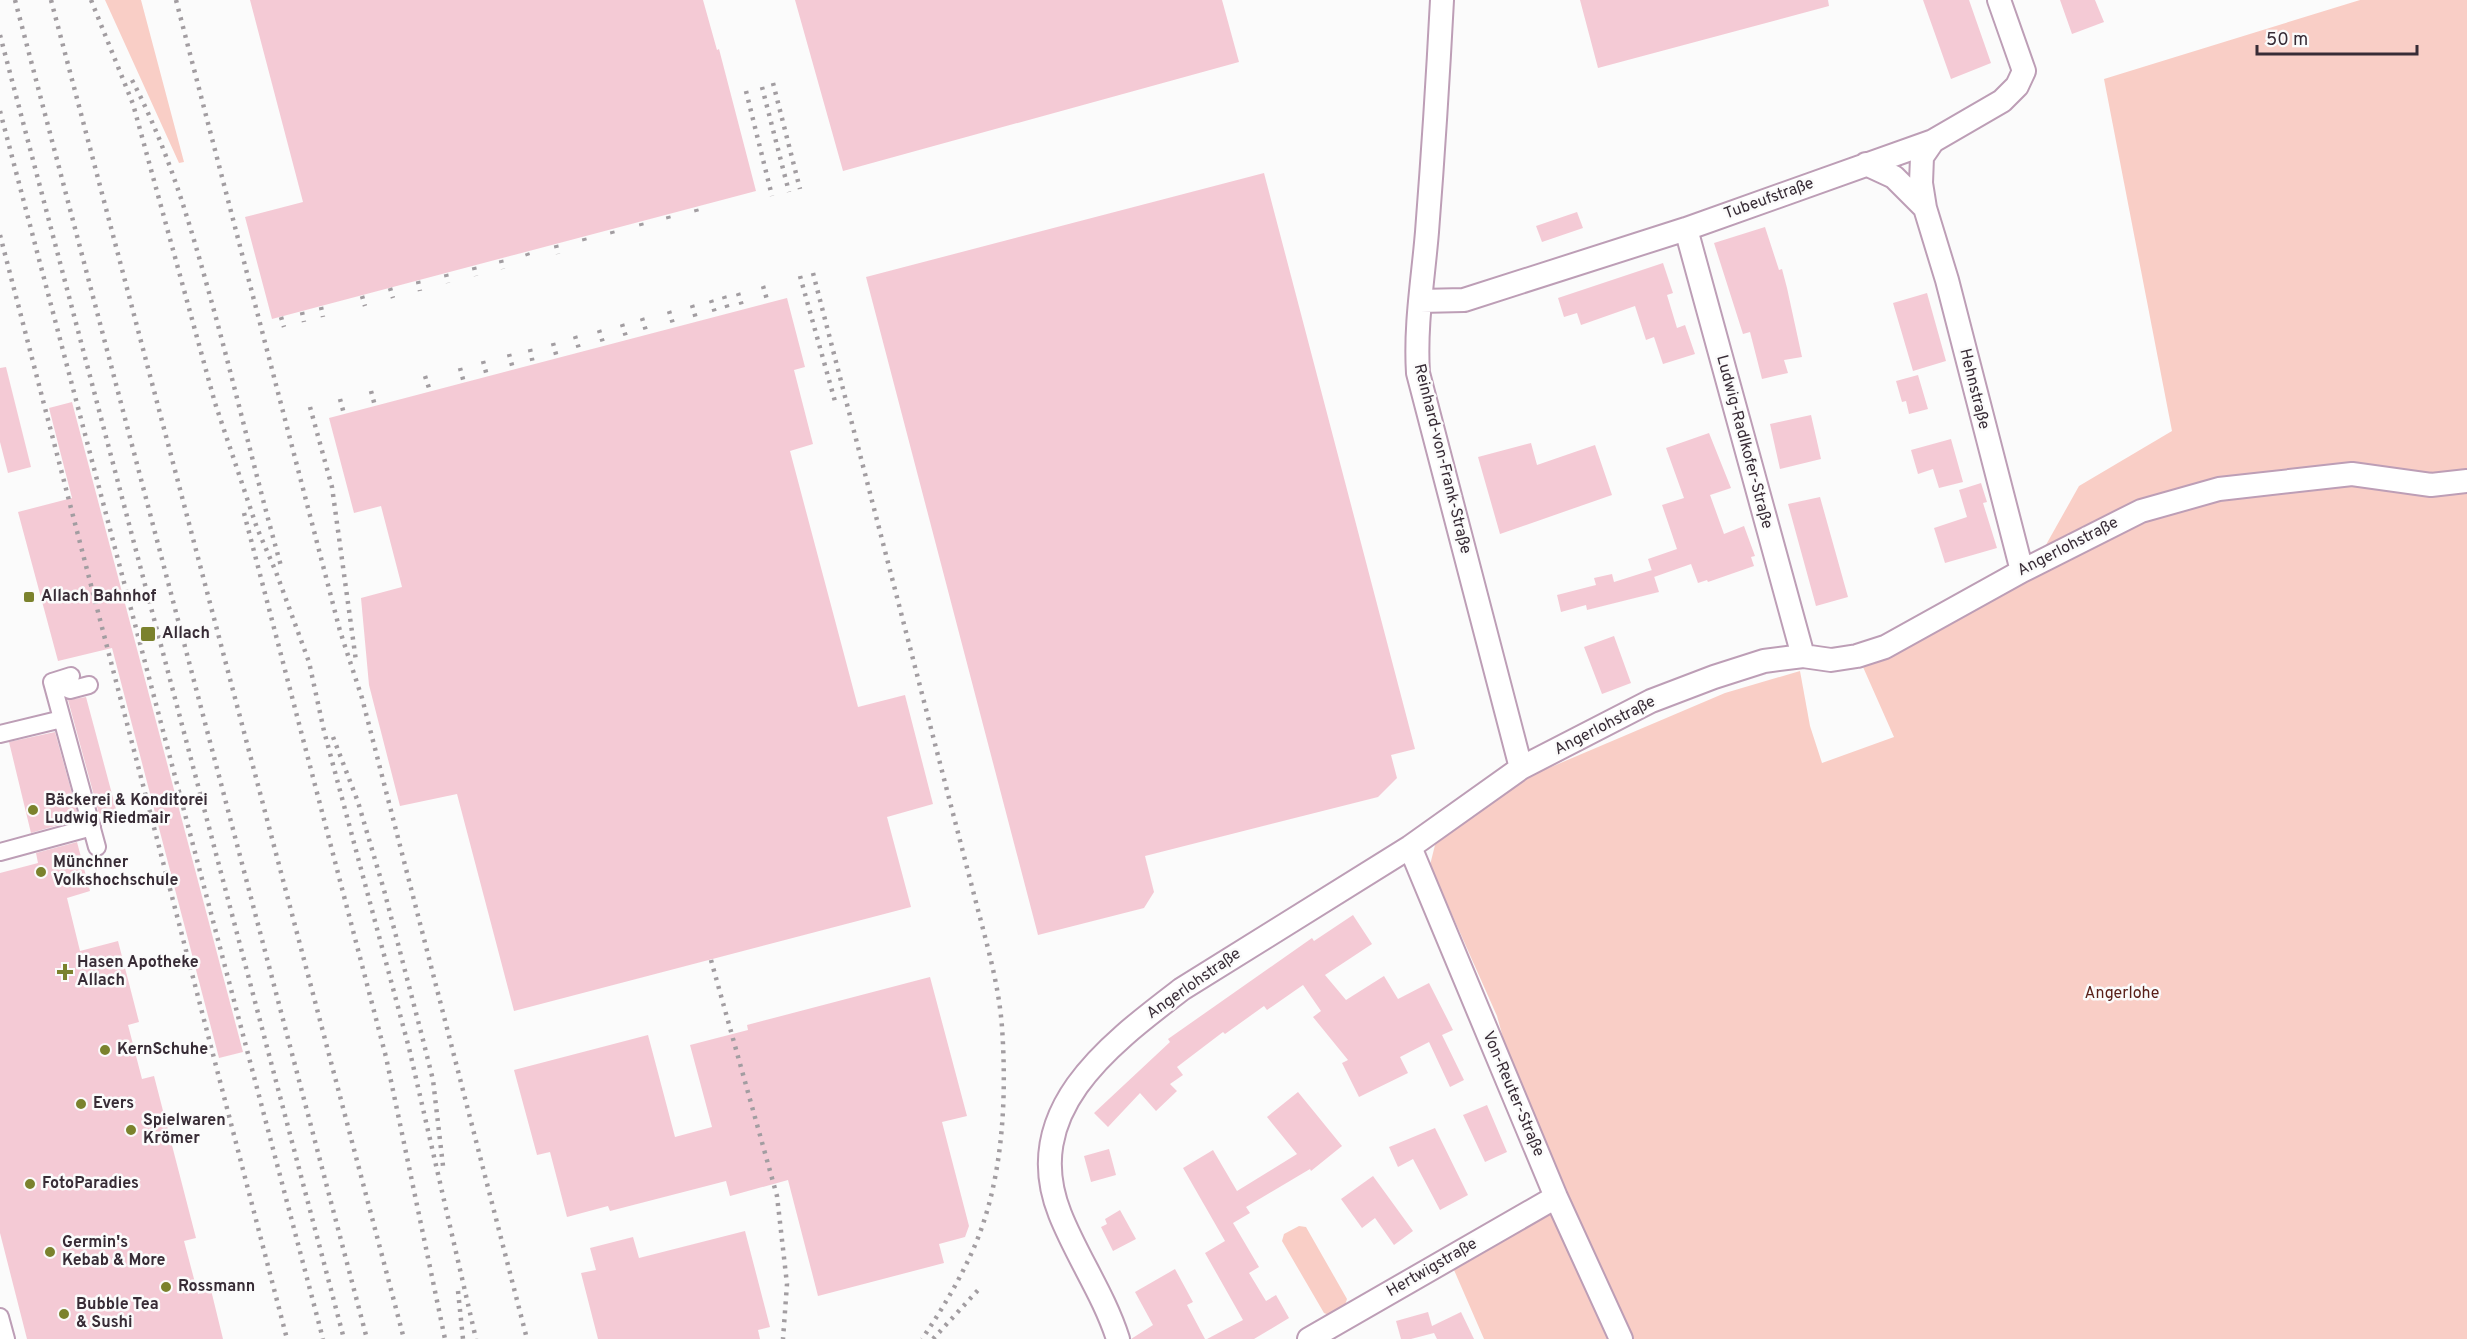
<svg xmlns="http://www.w3.org/2000/svg" width="2467" height="1339" font-family="Overpass,sans-serif">
<style>
.green{fill:#f9cec6}
.building{fill:#f4cad5}
.lines{fill:none;stroke-linecap:round;stroke-linejoin:round}
.pedestrian-casing{stroke:#bd9eb6;stroke-width:20}
.minor-casing{stroke:#bd9eb6;stroke-width:26}
.pedestrian{stroke:#fff;stroke-width:16}
.minor{stroke:#fff;stroke-width:22}
.rail{stroke:#a29da1;stroke-width:4.5;stroke-dasharray:3 6;stroke-linecap:butt}
.poi-dot{fill:#7b822d;stroke:#fbfbfb;stroke-width:2}
.labels{text-anchor:middle;dominant-baseline:central;stroke-width:5;stroke-linejoin:round;paint-order:stroke}
.street-label{font-size:16px;fill:#382c36;stroke:#fbfbfb}
.poi-label{font-size:16px;font-weight:bold;fill:#382c36;stroke:#fbfbfb;text-anchor:start}
.park-label{font-size:16px;fill:#5a2019;stroke:#fbfbfb}
</style>
<rect width="100%" height="100%" fill="#fbfbfb"/>
<path class="green" d="M105 0H141L184 162 179 163Z
M2360 0H2467V1339H1484L1454 1270 1552 1213 1497 1016 1430 865 1435 845 1504 787 1725 693 1800 671 1810 726 1822 763 1894 737 1863 667 1930 634 2028 577 2079 486 2172 431 2104 79Z
M1299 1226 1306 1227 1347 1299 1345 1305 1329 1315 1324 1313 1282 1241 1284 1234Z"/>
<path class="building" d="M250 0H703L717 50 719 49 756 191 272 319 245 217 303 202Z
M795 0H1222L1239 62 843 171Z
M1580 0H1828L1829 6 1598 68Z
M1923 0H1969L1991 63 1951 79Z
M2060 0H2095L2104 22 2072 34Z
M1264 173 1415 749 1391 755 1397 778 1378 797 1145 856 1154 892 1144 908 1038 935 866 277Z
M1577 212 1583 228 1542 242 1536 226Z
M1765 227 1779 270 1782 269 1787 288 1802 357 1784 360 1788 373 1762 379 1750 332 1743 334 1714 243Z
M1663 263 1673 293 1667 295 1677 328 1685 325 1695 354 1663 364 1654 337 1646 340 1635 306 1581 325 1577 313 1564 317 1558 298Z
M1927 293 1946 361 1913 371 1893 303Z
M787 298 805 367 794 370 813 444 790 451 858 707 905 695 933 804 887 817 911 907 514 1011 457 794 400 806 369 685 361 598 402 587 381 506 354 513 329 418Z
M6 367 31 467 8 473 0 442V368Z
M1918 375 1928 409 1909 414 1906 401 1902 402 1896 381Z
M72 402 243 1052 219 1058 112 648 58 661 18 512 72 498 49 408Z
M1811 415 1821 459 1780 469 1770 424Z
M1709 433 1731 488 1710 495 1724 534 1744 526 1755 556 1751 557 1754 566 1708 582 1707 580 1698 583 1691 564 1654 577 1648 559 1677 549 1662 505 1684 498 1666 448Z
M1951 439 1963 482 1939 488 1933 469 1918 474 1911 450Z
M1531 443 1537 465 1595 445 1612 495 1500 534 1478 457Z
M1981 483 1987 502 1983 503 1997 548 1945 563 1934 528 1967 517 1959 490Z
M1820 497 1848 597 1816 606 1788 504Z
M1652 570 1659 592 1587 610 1586 605 1561 612 1557 595 1596 585 1594 578 1612 574 1614 582Z
M1614 636 1631 683 1602 694 1584 647Z
M86 697 116 809 99 814 68 700Z
M55 732 79 819 31 833 9 742Z
M77 842 90 891 67 898 80 951 118 941 139 1022 128 1025 142 1079 154 1076 196 1238 184 1241 198 1294 211 1290 223 1339H27L0 1233V873L38 863 36 853Z
M1353 915 1372 944 1325 975 1346 1000 1384 976 1398 999 1429 983 1453 1030 1442 1035 1464 1080 1450 1087 1429 1042 1400 1057 1408 1073 1359 1097 1342 1063 1348 1060 1313 1017 1321 1011 1303 985 1267 1010 1264 1006 1225 1034 1223 1032 1177 1067 1183 1075 1170 1084 1177 1091 1156 1111 1140 1093 1108 1127 1094 1113 1170 1042 1168 1039 1312 938 1314 941Z
M930 977 967 1116 942 1122 969 1226 965 1237 939 1244 944 1263 818 1296 788 1180 730 1196 726 1181 610 1211 608 1206 567 1217 550 1152 537 1155 514 1070 648 1035 675 1137 712 1127 690 1045 748 1030 747 1025Z
M1298 1092 1342 1146 1311 1171 1310 1169 1246 1207 1250 1213 1233 1223 1259 1267 1249 1273 1266 1301 1276 1295 1289 1318 1254 1339H1207L1243 1320 1205 1253 1225 1241 1183 1168 1213 1150 1237 1191 1297 1154 1267 1117Z
M1487 1105 1507 1152 1485 1162 1463 1115Z
M1435 1128 1468 1195 1440 1210 1413 1159 1398 1167 1389 1147Z
M1109 1149 1116 1175 1091 1182 1084 1156Z
M1373 1176 1413 1231 1394 1245 1375 1218 1362 1228 1341 1199Z
M1120 1210 1136 1239 1113 1251 1101 1227 1107 1224 1105 1219Z
M745 1231 770 1327 758 1330 760 1339H598L581 1273 596 1270 590 1248 633 1237 639 1258Z
M1175 1269 1193 1302 1187 1305 1205 1339H1131L1153 1325 1135 1292Z
M1428 1312 1432 1326 1461 1312 1474 1339H1437L1434 1333 1411 1339H1401L1396 1321Z"/>
<g class="lines">
<g class="pedestrian-casing">
<path id="pedestrian" d="M71 676 52 682 70 690 89 685
M52 682 97 847
M0 734 62 719
M0 852 92 827
M0 1317 6 1339"/>
</g>
<g class="minor-casing">
<path id="minor" d="M1442 0C1438 77 1433 155 1427 232 1423 280 1415 325 1418 373L1521 768
M1933 141 1922 157 1921 183 1925 208 1947 280 2022 571
M1866 164 1894 177 1925 208
M1686 229 1803 656
M1420 301 1464 300 1686 229 1933 141 2002 101 2017 86 2024 71 1999 0
M1410 847 1556 1197 1621 1339
M1118 1339C1104 1295 1077 1257 1060 1214 1019 1111 1110 1044 1182 989L1410 847 1521 768 1651 701 1714 677 1764 661 1803 656 1831 660 1857 656 1885 647 2022 571 2141 511 2219 489 2352 474 2431 485 2467 481
M1309 1339 1556 1197"/>
</g>
<use href="#pedestrian" class="pedestrian"/>
<use href="#minor" class="minor"/>
<path class="rail" d="M15 0 367 1339
M51 0 404 1339
M91 0 133 104 215 403 257 528 276 572 309 662 324 731 409 1048 476 1339
M176 0 340 631 362 698 527 1339
M0 35 344 1339
M132 80C167 147 188 217 208 289 234 381 255 474 281 566
M773 83 800 189
M762 87 789 192
M746 91 772 196
M0 111 323 1339
M696 209 698 216
M668 216 670 224
M641 223 643 231
M612 231 614 239
M0 235 287 1339
M584 238 586 246
M556 245 558 254
M527 253 530 261
M501 260 503 269
M474 267 476 276
M813 273 978 910C988 948 999 987 1002 1027 1007 1100 1003 1184 972 1252 958 1283 941 1311 922 1339
M446 274 448 283
M800 276 836 405
M418 281 420 291
M763 286 768 303
M390 288 393 298
M738 293 743 309
M362 296 365 306
M724 296 729 313
M711 300 716 316
M692 305 697 322
M321 307 323 317
M669 311 674 327
M302 312 304 322
M281 317 284 327
M642 318 647 334
M622 324 627 340
M599 330 604 346
M575 336 580 352
M553 343 557 358
M530 349 533 364
M509 354 513 369
M483 361 487 376
M460 368 464 383
M425 376 430 391
M371 391 375 406
M340 399 344 414
M310 407 332 487 356 661
M244 513 386 1057 445 1339
M333 737 358 802 384 890 422 1036 433 1080 443 1166
M711 960 777 1196 787 1284 783 1339
M458 1291 463 1339
M933 1339 979 1289"/>
</g>
<g class="poi-dot">
<rect x="23" y="591" width="12" height="12" rx="3"/>
<rect x="140" y="626" width="16" height="16" rx="3"/>
<circle cx="33" cy="810" r="6"/>
<circle cx="41" cy="872" r="6"/>
<path d="M62 963h6v6h6v6h-6v6h-6v-6h-6v-6h6z"/>
<circle cx="105" cy="1050" r="6"/>
<circle cx="81" cy="1104" r="6"/>
<circle cx="131" cy="1130" r="6"/>
<circle cx="30" cy="1184" r="6"/>
<circle cx="50" cy="1252" r="6"/>
<circle cx="166" cy="1287" r="6"/>
<circle cx="64" cy="1314" r="6"/>
</g>
<g class="labels">
<g class="street-label">
<text transform="translate(1769 199) rotate(-20)">Tubeufstraße</text>
<text transform="translate(1974 389) rotate(76)">Hehnstraße</text>
<text transform="translate(1744 442) rotate(75)">Ludwig-Radlkofer-Straße</text>
<text transform="translate(1442 459) rotate(76)">Reinhard-von-Frank-Straße</text>
<text transform="translate(2068 547) rotate(-27)">Angerlohstraße</text>
<text transform="translate(1605 726) rotate(-27)">Angerlohstraße</text>
<text transform="translate(1194 984) rotate(-35)">Angerlohstraße</text>
<text transform="translate(1513 1094) rotate(67)">Von-Reuter-Straße</text>
<text transform="translate(1432 1268) rotate(-30)">Hertwigstraße</text>
</g>
<g class="poi-label">
<text x="41" y="597">Allach Bahnhof</text>
<text x="162" y="634">Allach</text>
<text x="45" y="801">Bäckerei &amp; Konditorei<tspan x="45" dy="18">Ludwig Riedmair</tspan></text>
<text x="53" y="863">Münchner<tspan x="53" dy="18">Volkshochschule</tspan></text>
<text x="77" y="963">Hasen Apotheke<tspan x="77" dy="18">Allach</tspan></text>
<text x="117" y="1050">KernSchuhe</text>
<text x="93" y="1104">Evers</text>
<text x="143" y="1121">Spielwaren<tspan x="143" dy="18">Krömer</tspan></text>
<text x="42" y="1184">FotoParadies</text>
<text x="62" y="1243">Germin's<tspan x="62" dy="18">Kebab &amp; More</tspan></text>
<text x="178" y="1287">Rossmann</text>
<text x="76" y="1305">Bubble Tea<tspan x="76" dy="18">&amp; Sushi</tspan></text>
</g>
<g class="park-label">
<text x="2122" y="994">Angerlohe</text>
</g>
</g>
<path d="M2257 45v9h160v-9" fill="none" stroke="#382c36" stroke-width="3"/>
<text x="2266" y="45" font-size="18" fill="#382c36" stroke="#fbfbfb" stroke-width="4.5" paint-order="stroke">50 m</text>
</svg>
